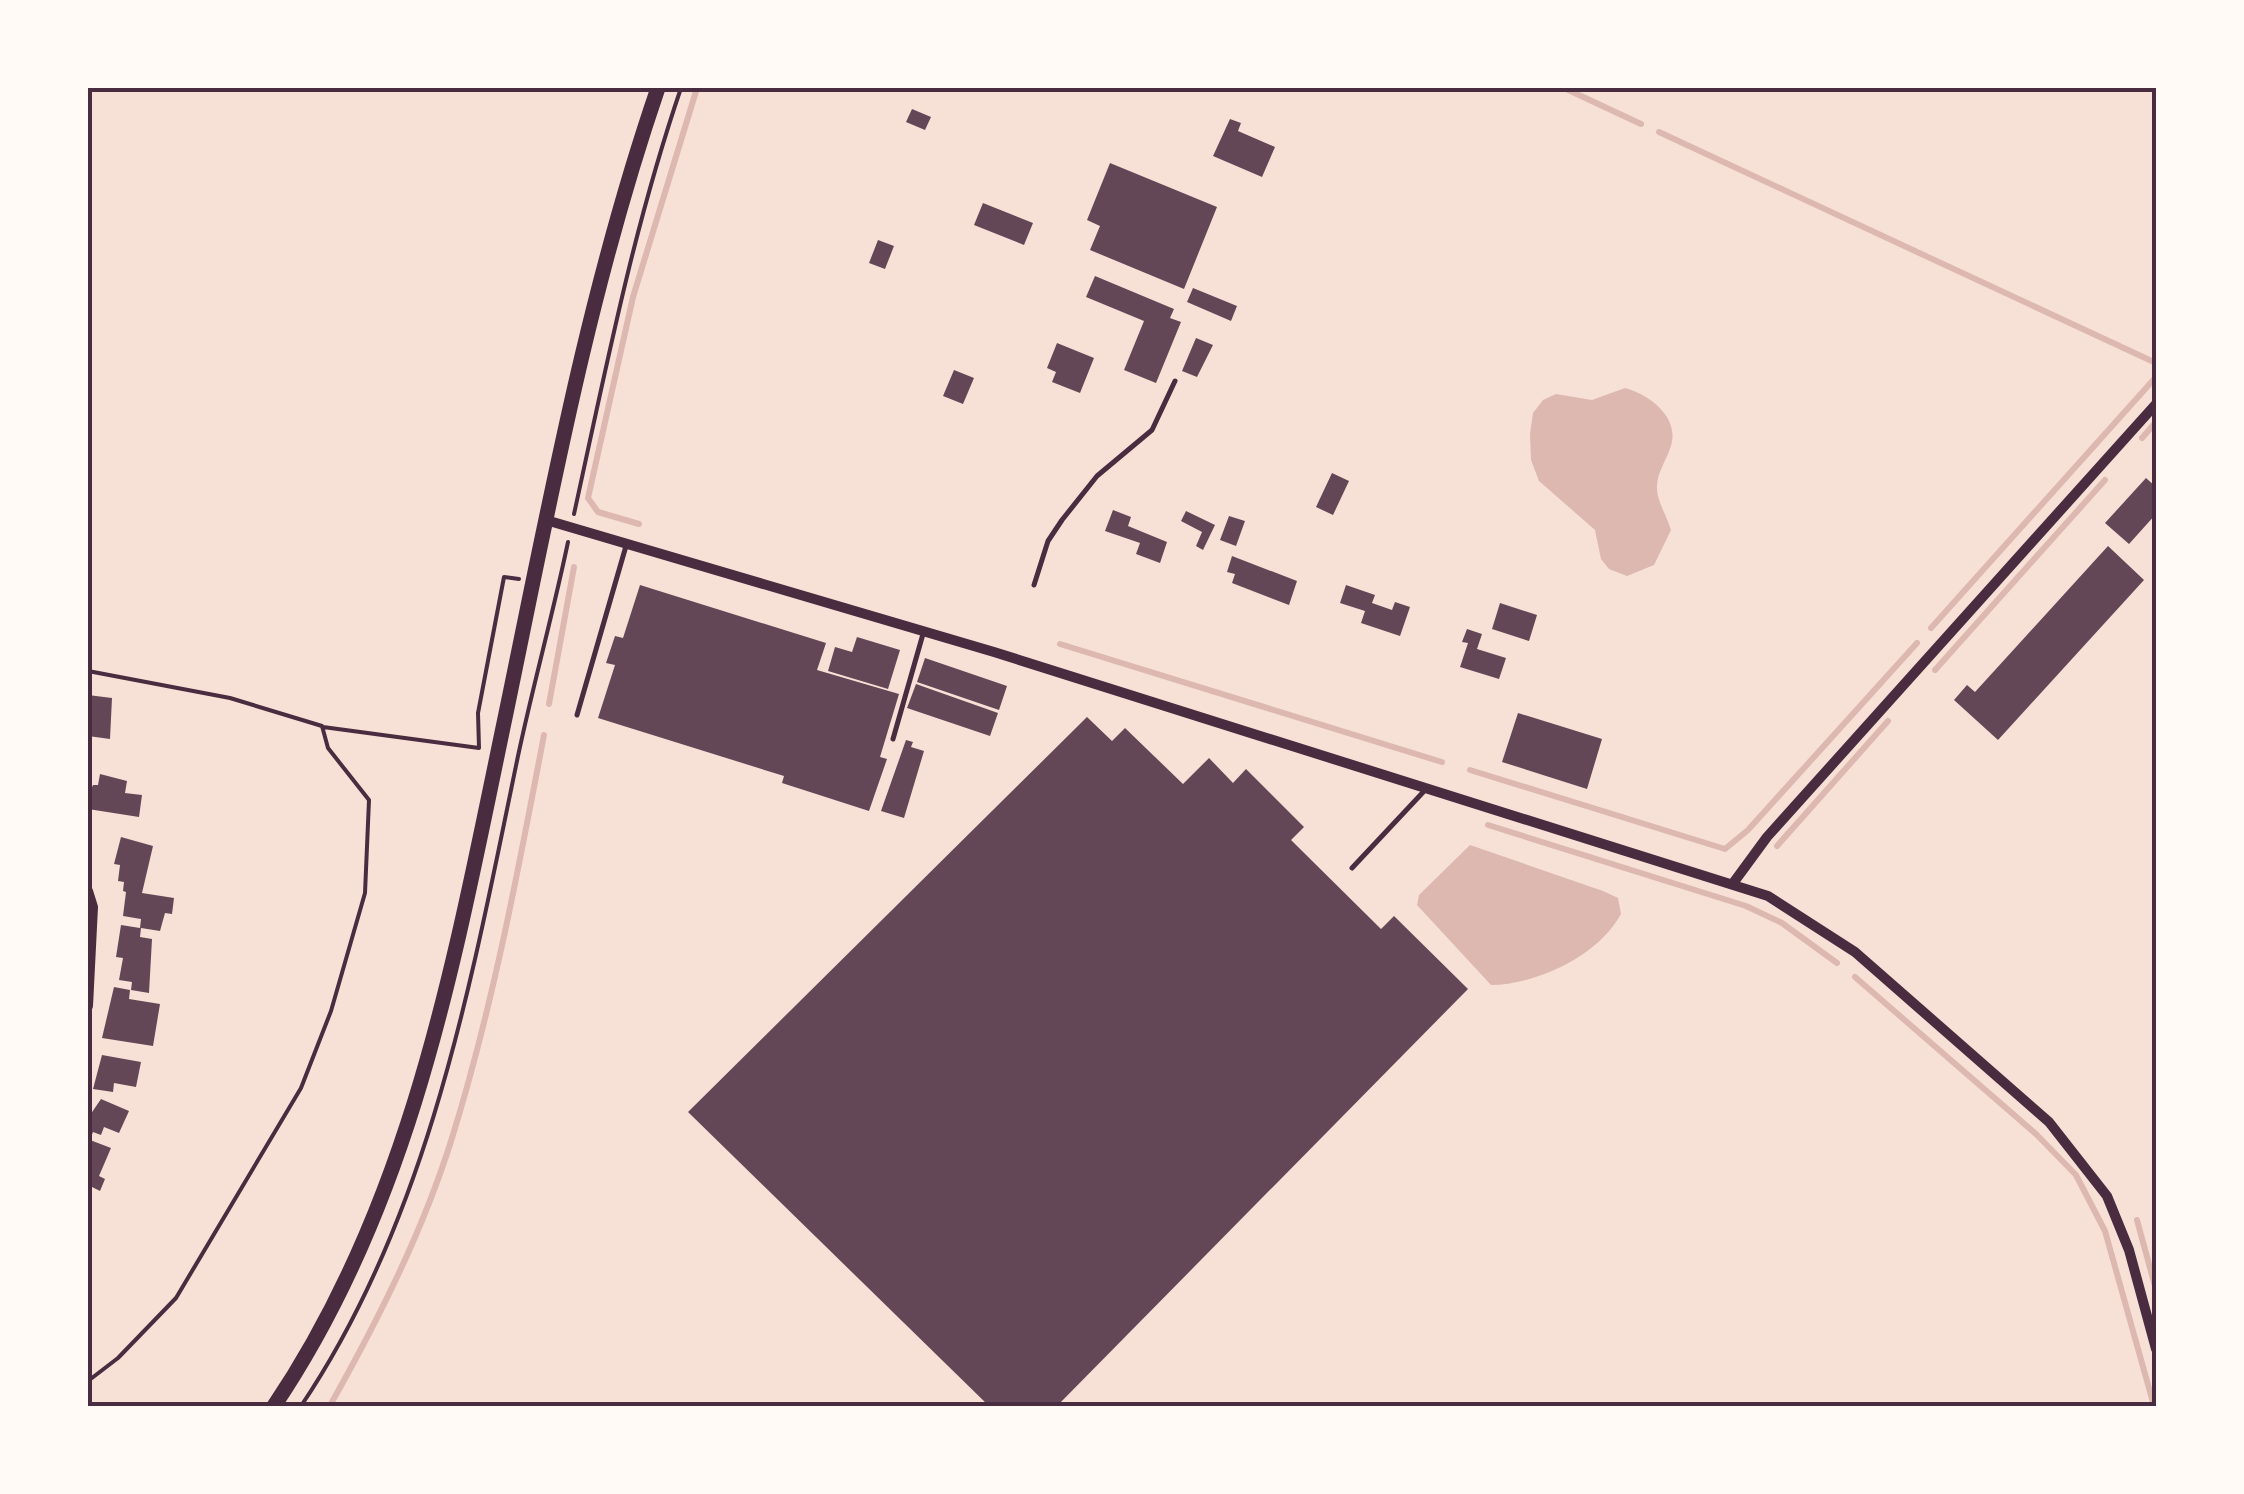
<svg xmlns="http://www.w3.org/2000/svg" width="2244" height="1494" font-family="Karla,sans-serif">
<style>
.water{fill:#dcb8b0}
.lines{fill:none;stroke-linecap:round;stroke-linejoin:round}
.stream{stroke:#dcb8b0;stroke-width:6}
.building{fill:#644757}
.path{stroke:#4a2c40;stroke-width:4}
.service{stroke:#4a2c40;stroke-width:5}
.minor{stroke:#4a2c40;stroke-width:10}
.primary{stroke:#4a2c40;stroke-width:15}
.neatline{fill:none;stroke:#4a2c40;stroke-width:4}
</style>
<rect width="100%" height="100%" fill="#f7e1d7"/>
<path class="water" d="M1625 388C1648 394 1677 415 1672 442 1669 457 1657 471 1657 486 1656 500 1667 516 1671 530L1654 565 1627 576 1609 569 1601 559 1595 530 1539 481 1531 460 1530 434 1533 413 1543 400 1556 394 1592 400Z
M1470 845 1603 891 1618 898 1621 914C1598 956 1538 984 1491 985L1417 905 1419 895Z"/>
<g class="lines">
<path class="stream" d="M1564 88 1641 124
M1659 132 2156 363
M2142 438 2156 422
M639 524 598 512 588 498 633 297 697 88
M1931 628 2156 377
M1060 644 1442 762
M1935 670 2105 480
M549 704 574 567
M1470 770 1725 849 1748 830 1917 643
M1488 825 1746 906 1782 923 1837 963
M1777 846 1888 721
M1855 977 2036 1134 2076 1175 2105 1231 2154 1406
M2137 1220 2156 1290
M332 1402C379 1318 423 1231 452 1138 493 1006 518 871 544 735"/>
</g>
<path class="building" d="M912 109 931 117 925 130 906 122Z
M1230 119 1241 123 1238 131 1275 147 1262 177 1213 156Z
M1110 163 1217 207 1184 289 1090 250 1100 226 1087 220Z
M983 203 1033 223 1024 245 974 225Z
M878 240 894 246 885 269 869 263Z
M1095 276 1174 309 1170 318 1181 322 1156 383 1124 370 1144 321 1086 297Z
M1193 288 1237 306 1231 321 1187 302Z
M1196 338 1213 345 1197 377 1182 371Z
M1057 343 1094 358 1080 393 1052 382 1056 372 1047 368Z
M954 370 974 378 963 404 943 396Z
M1332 473 1349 481 1333 515 1316 507Z
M2146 478 2156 487V514L2129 544 2105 523Z
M1113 510 1131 517 1128 526 1167 542 1160 563 1136 554 1140 543 1105 531Z
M1186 511 1215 525 1203 550 1196 546 1202 532 1181 521Z
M1229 516 1245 521 1236 546 1220 540Z
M2108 546 2144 580 1998 740 1954 700 1967 685 1975 692Z
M1232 556 1297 581 1289 605 1232 583 1235 574 1227 572Z
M640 585 826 643 817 670 899 694 880 757 887 759 869 811 782 783 784 776 598 718 615 665 606 663 615 636 623 638Z
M1346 585 1375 595 1372 603 1392 610 1395 602 1410 607 1400 636 1361 623 1365 611 1340 603Z
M1500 603 1537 615 1529 641 1492 629Z
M1467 629 1482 634 1477 649 1506 658 1499 679 1460 667 1468 643 1462 642Z
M857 637 900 650 888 689 828 671 835 647 852 652Z
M925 658 1007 686 999 710 917 682Z
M916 684 998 713 990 736 907 708Z
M88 695 112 698 110 739 88 736Z
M1518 713 1602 739 1587 789 1502 762Z
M1087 717 1112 741 1125 728 1183 784 1209 758 1233 783 1246 769 1304 827 1291 840 1381 929 1394 916 1468 989 1057 1406H989L688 1112Z
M906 740 913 742 911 747 924 751 904 818 881 811Z
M100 774 127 781 125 793 142 795 139 817 88 809V796L93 785H98Z
M121 837 153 846 142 893 174 898 172 914 165 913 160 931 141 928 140 937 152 939 149 993 131 990 132 982 119 980 123 958 116 957 121 925 140 928 141 919 123 916 126 892 123 891 124 882 118 881 120 865 114 864Z
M114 987 130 990 129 999 160 1004 153 1046 102 1038Z
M102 1055 141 1062 136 1087 114 1083 113 1092 93 1089Z
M101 1099 129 1111 119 1133 104 1127 101 1135 93 1132 90 1140 111 1148 99 1176 105 1179 100 1191 88 1185V1118Z"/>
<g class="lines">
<path class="path" d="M574 514C606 368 633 229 681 88
M88 671 230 698 322 726 328 748 369 800 365 893 331 1011 301 1088 176 1298 118 1358 88 1381
M323 727 479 748 478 713 504 577 519 579
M301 1406C430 1215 472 978 518 756 533 685 553 614 568 542"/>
<path class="service" d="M1034 585 1048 541 1062 520 1097 476 1152 430 1175 381
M577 715 626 546
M893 739 923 634
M1352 868 1427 788"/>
<path class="minor" d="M546 520 994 652 1768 896 1855 952 2049 1122 2107 1196 2129 1250 2156 1349
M1734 882 1767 837 2156 404
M88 891 93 907 88 1006"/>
<path class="primary" d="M274 1406C413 1200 455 957 505 718 549 506 588 292 658 88"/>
</g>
<rect width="2244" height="1494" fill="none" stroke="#fffaf5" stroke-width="180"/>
<rect x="90" y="90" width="2064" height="1314" class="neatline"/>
</svg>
